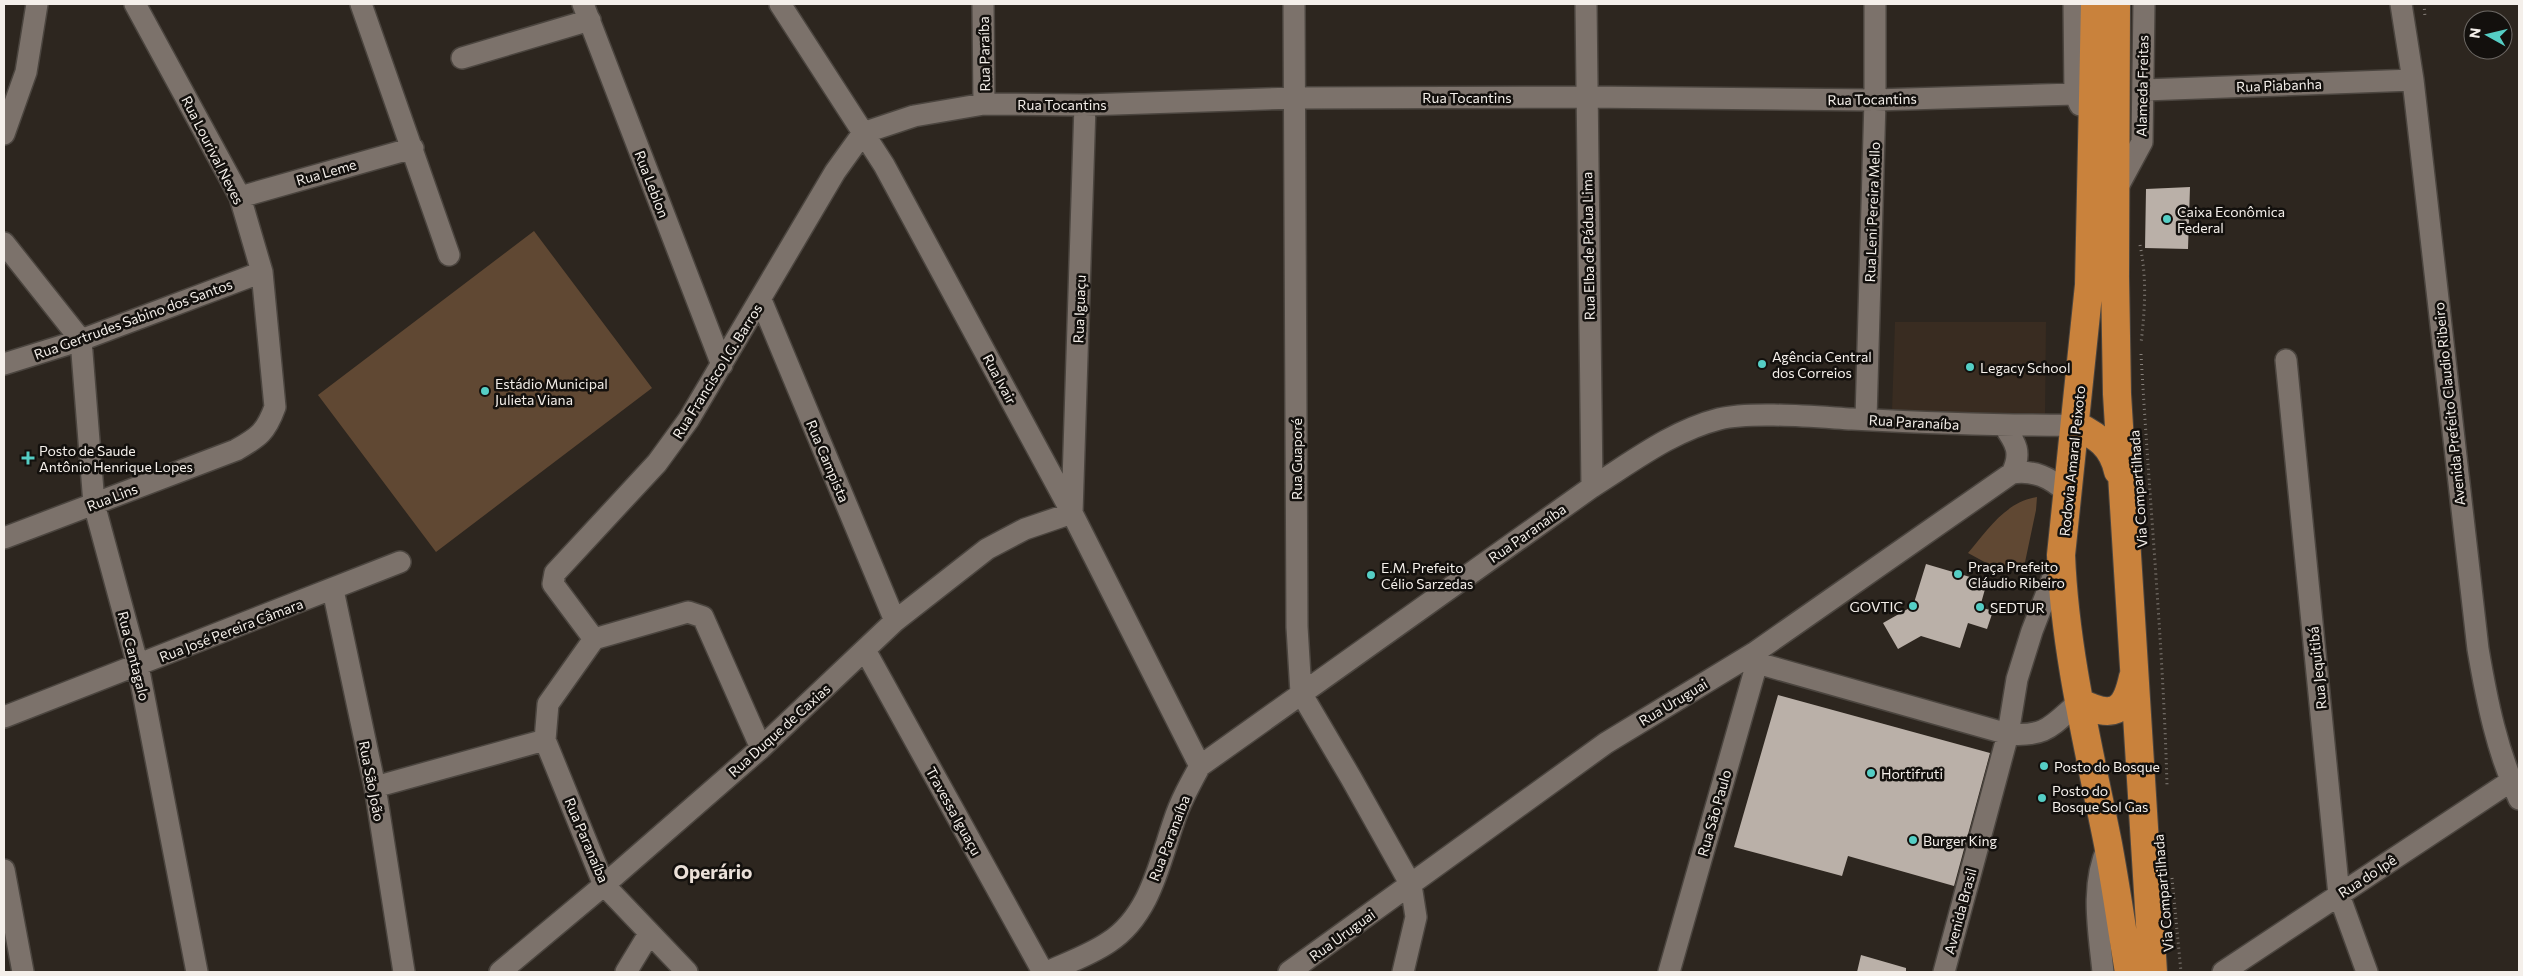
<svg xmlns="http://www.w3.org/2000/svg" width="2523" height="976" font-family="Commissioner,sans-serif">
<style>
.built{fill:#392c21}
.green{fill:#604833}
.building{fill:#bab0a8}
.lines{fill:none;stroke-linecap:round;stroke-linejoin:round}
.minor-casing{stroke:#4b453f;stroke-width:24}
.highway-casing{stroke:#4b453f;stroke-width:30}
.path{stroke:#857f79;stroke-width:3;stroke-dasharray:1 4;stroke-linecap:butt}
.minor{stroke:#7c726b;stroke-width:21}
.highway{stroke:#c9823c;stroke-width:28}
.poi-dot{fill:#55cec5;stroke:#13100d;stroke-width:2}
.labels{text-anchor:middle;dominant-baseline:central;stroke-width:5;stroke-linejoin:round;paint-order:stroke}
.street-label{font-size:14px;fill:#f4efea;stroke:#13100d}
.poi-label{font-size:14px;fill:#f4efea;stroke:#13100d;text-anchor:start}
.district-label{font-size:19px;font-weight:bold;fill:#ebe0d8;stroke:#13100d}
</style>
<rect width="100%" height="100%" fill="#2d261f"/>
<path class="built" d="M1895 322H2046L2045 416 1892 411Z"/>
<path class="green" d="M534 231 652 388 436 552 318 395Z
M2037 497 2036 510 2024 567 2001 571 1968 553C1987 531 2005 502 2037 497Z"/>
<path class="building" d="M2190 187 2188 249 2145 248 2146 189Z
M1926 564 1987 582 1980 607 1993 611 1987 629 1968 623 1960 648 1921 636 1898 649 1883 623 1913 606Z
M1778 695 1990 753 1954 886 1848 856 1842 876 1734 847Z
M1861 955 1906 968V972H1857Z"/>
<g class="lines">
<g class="minor-casing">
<path id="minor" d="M361 4 449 255
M583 4 722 365
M780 4 884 165 1072 513 1200 766
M983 4 984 104
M1294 4 1297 627 1301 693 1351 778 1411 885 1416 917 1403 972
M1586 4 1592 487
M2074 4 2075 94 2080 105
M2401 4 2413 80 2478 649C2487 702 2497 751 2519 799
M462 58 590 20
M2144 90 2413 80
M4 134 26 72 37 4
M2115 192 2142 142 2144 4
M240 197 413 148
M4 243 81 340 94 504 138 666 197 972
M761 300 895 621
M2286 360 2339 895 2367 972
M4 364 81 340 262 272
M1866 419 1875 100V4
M2004 426C2016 443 2022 453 2012 473
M4 538 236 450C259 437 266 432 275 407L262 272 240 197 135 4
M333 590 375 787 404 972
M594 639 553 584 555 573 657 463 689 419 835 172 863 133 914 116 984 104 1085 105 1296 98 1586 97 1875 100 2075 94
M865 650 1043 972
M1757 663 2008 734C2047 737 2051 726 2079 702
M4 717 400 562
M545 740 604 885 687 972
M375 787 545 740 548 704 594 639 688 612 703 617 761 748
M4 870 23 972
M500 972 604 885 761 748 895 621 987 549 1025 529 1072 513 1085 105
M626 972 649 934
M1047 972C1067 963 1090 955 1109 942 1150 915 1159 864 1174 821 1180 802 1190 784 1200 766L1592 487C1632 462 1672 431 1719 419 1751 411 1817 417 1852 419 1927 423 2001 426 2076 425
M1289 972 1606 743 1754 653 2012 473C2034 470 2050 477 2066 492
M1669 972 1757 663 1754 653
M1944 972 2008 734 2017 679 2032 631 2060 559
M2103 972C2099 931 2090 886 2108 847
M2223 972 2511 781"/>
</g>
<g class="highway-casing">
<path id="highway" d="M2095 4 2089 285 2061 555C2065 653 2089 749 2108 844 2116 887 2122 930 2129 972
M2116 4 2115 277 2117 394 2153 972
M2076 425C2098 437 2112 445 2118 471
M2079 702C2113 719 2125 713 2133 677"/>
</g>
<path class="path" d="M2424 4 2425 17
M2140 245C2147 279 2145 309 2141 343
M2141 354C2149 498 2163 641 2167 785
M2172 878 2181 972"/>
<use href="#minor" class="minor"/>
<use href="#highway" class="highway"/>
</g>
<g class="poi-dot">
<circle cx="2167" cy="219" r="5"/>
<circle cx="1762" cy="364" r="5"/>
<circle cx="1970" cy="367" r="5"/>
<circle cx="485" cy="391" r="5"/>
<path d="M25.5 450.5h5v5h5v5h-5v5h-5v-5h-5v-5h5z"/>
<circle cx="1958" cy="574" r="5"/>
<circle cx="1371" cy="575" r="5"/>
<circle cx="1913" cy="606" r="5"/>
<circle cx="1980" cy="607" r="5"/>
<circle cx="2044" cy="766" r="5"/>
<circle cx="1871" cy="773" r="5"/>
<circle cx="2042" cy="798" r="5"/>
<circle cx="1913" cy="840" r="5"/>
</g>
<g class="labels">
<g class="street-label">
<text transform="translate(984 54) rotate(-91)">Rua Paraíba</text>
<text transform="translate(2279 85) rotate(-2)">Rua Piabanha</text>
<text transform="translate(2142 86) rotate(-89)">Alameda Freitas</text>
<text x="1467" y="97">Rua Tocantins</text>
<text transform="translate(1872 99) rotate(-1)">Rua Tocantins</text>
<text x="1062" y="104">Rua Tocantins</text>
<text transform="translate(213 150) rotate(63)">Rua Lourival Neves</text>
<text transform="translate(326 172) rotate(-16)">Rua Leme</text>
<text transform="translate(652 184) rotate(69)">Rua Leblon</text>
<text transform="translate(1872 212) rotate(-88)">Rua Leni Pereira Mello</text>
<text transform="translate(1588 246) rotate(-91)">Rua Elba de Pádua Lima</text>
<text transform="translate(1079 309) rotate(-88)">Rua Iguaçu</text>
<text transform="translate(133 319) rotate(-20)">Rua Gertrudes Sabino dos Santos</text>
<text transform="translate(717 371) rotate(-58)">Rua Francisco I.G. Barros</text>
<text transform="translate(1000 379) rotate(62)">Rua Ivair</text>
<text transform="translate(2449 404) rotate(-96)">Avenida Prefeito Claudio Ribeiro</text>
<text transform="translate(1914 422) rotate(3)">Rua Paranaíba</text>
<text transform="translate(1296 459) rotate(-90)">Rua Guaporé</text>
<text transform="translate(828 461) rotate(67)">Rua Campista</text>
<text transform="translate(2072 461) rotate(-84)">Rodovia Amaral Peixoto</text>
<text transform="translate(2138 489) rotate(-94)">Via Compartilhada</text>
<text transform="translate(112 497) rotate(-21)">Rua Lins</text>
<text transform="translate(1527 533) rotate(-35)">Rua Paranaíba</text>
<text transform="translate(231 630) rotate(-21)">Rua José Pereira Câmara</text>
<text transform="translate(134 656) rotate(76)">Rua Cantagalo</text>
<text transform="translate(2317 668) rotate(-96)">Rua Jequitibá</text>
<text transform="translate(1673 702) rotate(-31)">Rua Uruguai</text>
<text transform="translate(779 730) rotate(-42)">Rua Duque de Caxias</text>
<text transform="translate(372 781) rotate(79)">Rua São João</text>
<text transform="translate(954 811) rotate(61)">Travessa Iguaçu</text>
<text transform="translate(1714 813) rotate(-74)">Rua São Paulo</text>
<text transform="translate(1169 838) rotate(-69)">Rua Paranaíba</text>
<text transform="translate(587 840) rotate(67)">Rua Paranaíba</text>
<text transform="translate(2367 876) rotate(-33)">Rua do Ipê</text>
<text transform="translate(2163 893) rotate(-95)">Via Compartilhada</text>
<text transform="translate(1960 911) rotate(-75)">Avenida Brasil</text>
<text transform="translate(1342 935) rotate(-36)">Rua Uruguai</text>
</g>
<g class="poi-label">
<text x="2177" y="211">Caixa Econômica<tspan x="2177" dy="16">Federal</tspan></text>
<text x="1772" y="356">Agência Central<tspan x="1772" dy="16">dos Correios</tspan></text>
<text x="1980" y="367">Legacy School</text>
<text x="495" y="383">Estádio Municipal<tspan x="495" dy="16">Julieta Viana</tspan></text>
<text x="39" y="450">Posto de Saude<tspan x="39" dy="16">Antônio Henrique Lopes</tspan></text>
<text x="1968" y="566">Praça Prefeito<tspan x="1968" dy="16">Cláudio Ribeiro</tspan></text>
<text x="1381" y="567">E.M. Prefeito<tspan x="1381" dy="16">Célio Sarzedas</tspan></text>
<text x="1903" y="606" text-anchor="end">GOVTIC</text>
<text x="1990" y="607">SEDTUR</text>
<text x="2054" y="766">Posto do Bosque</text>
<text x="1881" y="773">Hortifruti</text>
<text x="2052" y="790">Posto do<tspan x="2052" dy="16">Bosque Sol Gas</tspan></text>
<text x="1923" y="840">Burger King</text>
</g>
<g class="district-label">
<text x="713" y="871">Operário</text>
</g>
</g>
<rect width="2523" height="976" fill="none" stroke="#f4efea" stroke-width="10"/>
<g transform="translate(2488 35) rotate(278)"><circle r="24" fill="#13100d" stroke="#6d6965"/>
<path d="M0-4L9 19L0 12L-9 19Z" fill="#55cec5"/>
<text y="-8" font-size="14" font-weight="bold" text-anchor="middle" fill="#f4efea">N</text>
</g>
</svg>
